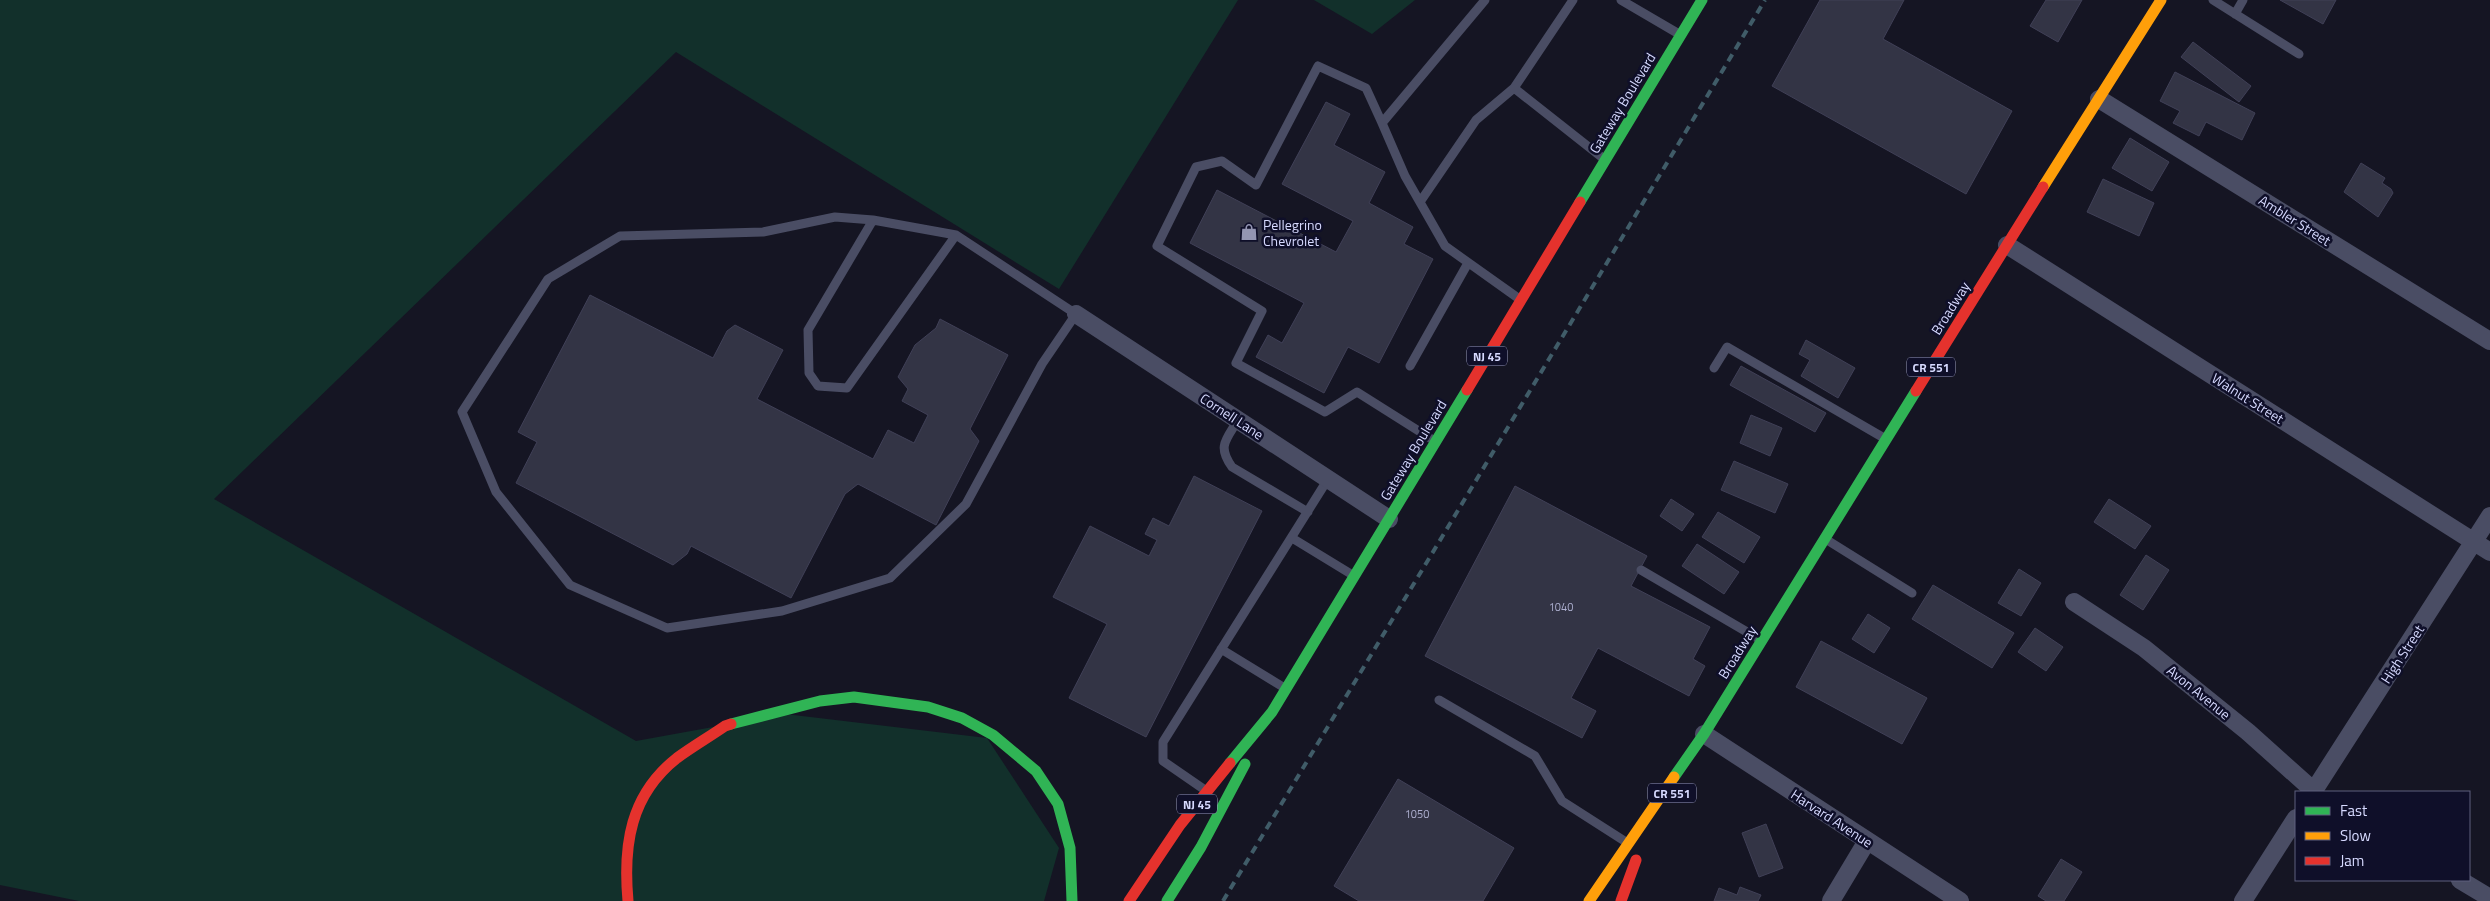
<svg xmlns="http://www.w3.org/2000/svg" width="2490" height="901" font-family="'Titillium Web',sans-serif">
<style>
.green{fill:#12302b}
.building{fill:#333445;stroke:#404057}
.lines{fill:none;stroke-linecap:round;stroke-linejoin:round}
.lane{stroke:#4a4d64;stroke-width:9}
.street{stroke:#4a4d64;stroke-width:18}
.fast{stroke:#30b455;stroke-width:11}
.slow{stroke:#ff9f0a;stroke-width:11}
.jam{stroke:#e5322d;stroke-width:11}
.rail{stroke:#405c68;stroke-width:4;stroke-dasharray:8 6;stroke-linecap:butt}
.labels{text-anchor:middle;dominant-baseline:central;stroke-width:5;stroke-linejoin:round;paint-order:stroke}
.number-label{font-size:11px;fill:#aeb0d0}
.shield{fill:#0f0f29;stroke:#9b9dbf;stroke-width:1}
.shield-label{font-size:12px;font-weight:bold;fill:#d7daff}
.street-label{font-size:14px;fill:#d7daff;stroke:#0f0f29}
.poi-label{font-size:14px;fill:#d7daff;stroke:#0f0f29;text-anchor:start}
</style>
<rect width="100%" height="100%" fill="#151523"/>
<path class="green" d="M0 0H1238L1059 289 676 52 214 499 636 741 785 714 987 738 1059 848 1044 901H79L0 885Z
M1314 0H1415L1372 34Z"/>
<path class="building" d="M1820 0H1904L1883 39 2012 111 1966 194 1772 86Z
M2046 0H2082L2058 42 2030 26Z
M2280 0H2336L2323 24Z
M2193 42 2251 86 2239 102 2181 57Z
M2175 72 2255 113 2242 140 2206 122 2199 136 2173 123 2180 111 2160 101Z
M1326 102 1350 114 1334 145 1385 172 1369 203 1413 227 1404 244 1433 259 1379 363 1348 347 1324 393 1256 357 1268 335 1282 343 1304 303 1190 243 1217 190 1336 252 1353 221 1282 184Z
M2130 138 2169 162 2152 191 2112 168Z
M2361 163 2385 178 2382 183 2391 189 2393 193 2378 217 2344 192Z
M2103 179 2154 203 2139 236 2087 212Z
M590 295 713 358 727 331 735 325 783 350 757 399 873 459 888 430 914 443 928 415 902 401 908 389 898 377 915 345 936 328 940 319 1008 355 970 429 979 441 936 525 858 484 845 494 791 598 691 546 687 554 673 565 516 483 537 442 518 432Z
M1806 340 1855 368 1838 398 1801 376 1810 360 1799 354Z
M1741 366 1826 413 1815 432 1730 385Z
M1751 415 1782 428 1770 456 1740 443Z
M1734 461 1788 484 1775 513 1721 490Z
M1194 476 1262 511 1146 737 1069 698 1107 624 1053 597 1090 526 1149 556 1157 540 1145 534 1153 518 1169 526Z
M1515 486 1647 556 1631 586 1710 627 1693 659 1705 666 1689 696 1598 648 1571 698 1596 711 1582 738 1425 656Z
M1671 499 1694 514 1682 531 1660 516Z
M2109 499 2151 526 2135 549 2094 522Z
M1718 512 1760 537 1744 563 1702 537Z
M1697 544 1739 572 1724 594 1682 566Z
M2146 555 2169 570 2143 610 2120 595Z
M2019 569 2041 583 2021 616 1998 603Z
M1933 585 2014 633 1992 668 1912 619Z
M1868 614 1890 628 1874 653 1852 639Z
M2035 628 2063 647 2046 671 2018 652Z
M1821 641 1927 698 1902 744 1796 687Z
M1398 779 1514 848 1483 901H1359L1334 886Z
M1766 824 1783 868 1759 877 1742 833Z
M2061 859 2082 872 2064 901H2046L2038 896Z
M1740 887 1761 895 1758 901H1714L1719 888 1737 895Z"/>
<g class="lines">
<path class="lane" d="M1485 0 1382 123 1405 176 1445 246 1518 298
M1621 0 1679 34
M2213 0 2299 54
M2235 14 2243 0
M1514 88 1604 159
M1382 123 1366 88 1318 66 1256 185 1222 161 1196 167 1157 246 1262 311 1236 363 1325 412 1357 392 1433 440
M1420 202 1476 120 1514 88 1573 0
M835 217 873 220 956 235 1076 314 1042 364 966 504 890 578 782 611 667 628 570 585 496 492 462 412 548 279 620 236 763 232Z
M873 220 808 330 809 373 818 386 847 388 956 235
M1410 366 1468 263
M1714 368 1727 347 1884 438
M1238 420C1226 440 1217 446 1232 467L1308 512
M1292 538 1351 574
M1827 540 1912 593
M1641 570 1759 639
M1221 649 1283 687
M1439 700 1535 756 1562 801 1626 842
M1205 790 1163 761V742L1328 479"/>
<path class="street" d="M2099 99 2490 341
M2007 245 2490 552
M1076 314 1389 519
M2074 602 2144 648 2248 732 2315 792
M1704 734 1960 901
M2313 792 2490 516
M2460 880 2490 898
M1831 901 1867 841
M2243 901 2296 818"/>
<path class="fast" d="M1580 202 1702 0
M731 724 820 701 854 697 928 707 962 718 993 735 1036 771 1058 804 1070 848 1072 901
M1230 763 1272 712 1467 390
M1674 777 1704 734 1916 391
M1167 901 1201 847 1245 764"/>
<path class="slow" d="M2043 187 2161 0
M1589 901 1674 777"/>
<path class="jam" d="M1467 390 1580 202
M1916 391 2043 187
M628 901C623 845 630 795 677 758 692 747 709 737 725 726L731 724
M1129 901 1180 825 1230 763
M1621 901 1636 860"/>
<path class="rail" d="M1223 901 1765 0"/>
</g>
<defs>
<g id="shop-bare" transform="scale(1.35)"><path d="M-5-2.5h2.3a2.7 3.5 0 0 1 5.4 0H5L5.5 6h-11ZM-1.5-2.5h3a1.5 2.3 0 0 0-3 0Z" fill="#9395b2" stroke="#0f0f29" stroke-width="2.5" paint-order="stroke"/></g>
</defs>
<g fill-rule="evenodd">
<use href="#shop-bare" x="1249" y="232"/>
</g>
<g class="labels">
<g class="number-label">
<text x="1561" y="607">1040</text>
<text x="1417" y="814">1050</text>
</g>
<g class="shield">
<rect x="1467" y="346.5" width="40" height="19" rx="4"/>
<rect x="1907" y="357.5" width="48" height="19" rx="4"/>
<rect x="1648" y="783.5" width="48" height="19" rx="4"/>
<rect x="1177" y="794.5" width="40" height="19" rx="4"/>
</g>
<g class="shield-label">
<text x="1487" y="356">NJ 45</text>
<text x="1931" y="367">CR 551</text>
<text x="1672" y="793">CR 551</text>
<text x="1197" y="804">NJ 45</text>
</g>
<g class="street-label">
<text transform="translate(1622 103) rotate(-59)">Gateway Boulevard</text>
<text transform="translate(2295 220) rotate(32)">Ambler Street</text>
<text transform="translate(1950 308) rotate(-58)">Broadway</text>
<text transform="translate(2248 398) rotate(32)">Walnut Street</text>
<text transform="translate(1232 416) rotate(33)">Cornell Lane</text>
<text transform="translate(1413 450) rotate(-59)">Gateway Boulevard</text>
<text transform="translate(1737 652) rotate(-58)">Broadway</text>
<text transform="translate(2402 654) rotate(-57)">High Street</text>
<text transform="translate(2199 692) rotate(39)">Avon Avenue</text>
<text transform="translate(1832 818) rotate(33)">Harvard Avenue</text>
</g>
<g class="poi-label">
<text x="1263" y="224">Pellegrino<tspan x="1263" dy="16">Chevrolet</tspan></text>
</g>
</g>
<rect x="2295" y="791" width="175" height="90" fill="#0f0f29" stroke="#5f607f"/>
<rect x="2305" y="807" width="25" height="8" fill="#30b455" stroke="#5f607f"/>
<text x="2340" y="816" font-size="15" fill="#d7daff">Fast</text>
<rect x="2305" y="832" width="25" height="8" fill="#ff9f0a" stroke="#5f607f"/>
<text x="2340" y="841" font-size="15" fill="#d7daff">Slow</text>
<rect x="2305" y="857" width="25" height="8" fill="#e5322d" stroke="#5f607f"/>
<text x="2340" y="866" font-size="15" fill="#d7daff">Jam</text>
</svg>
